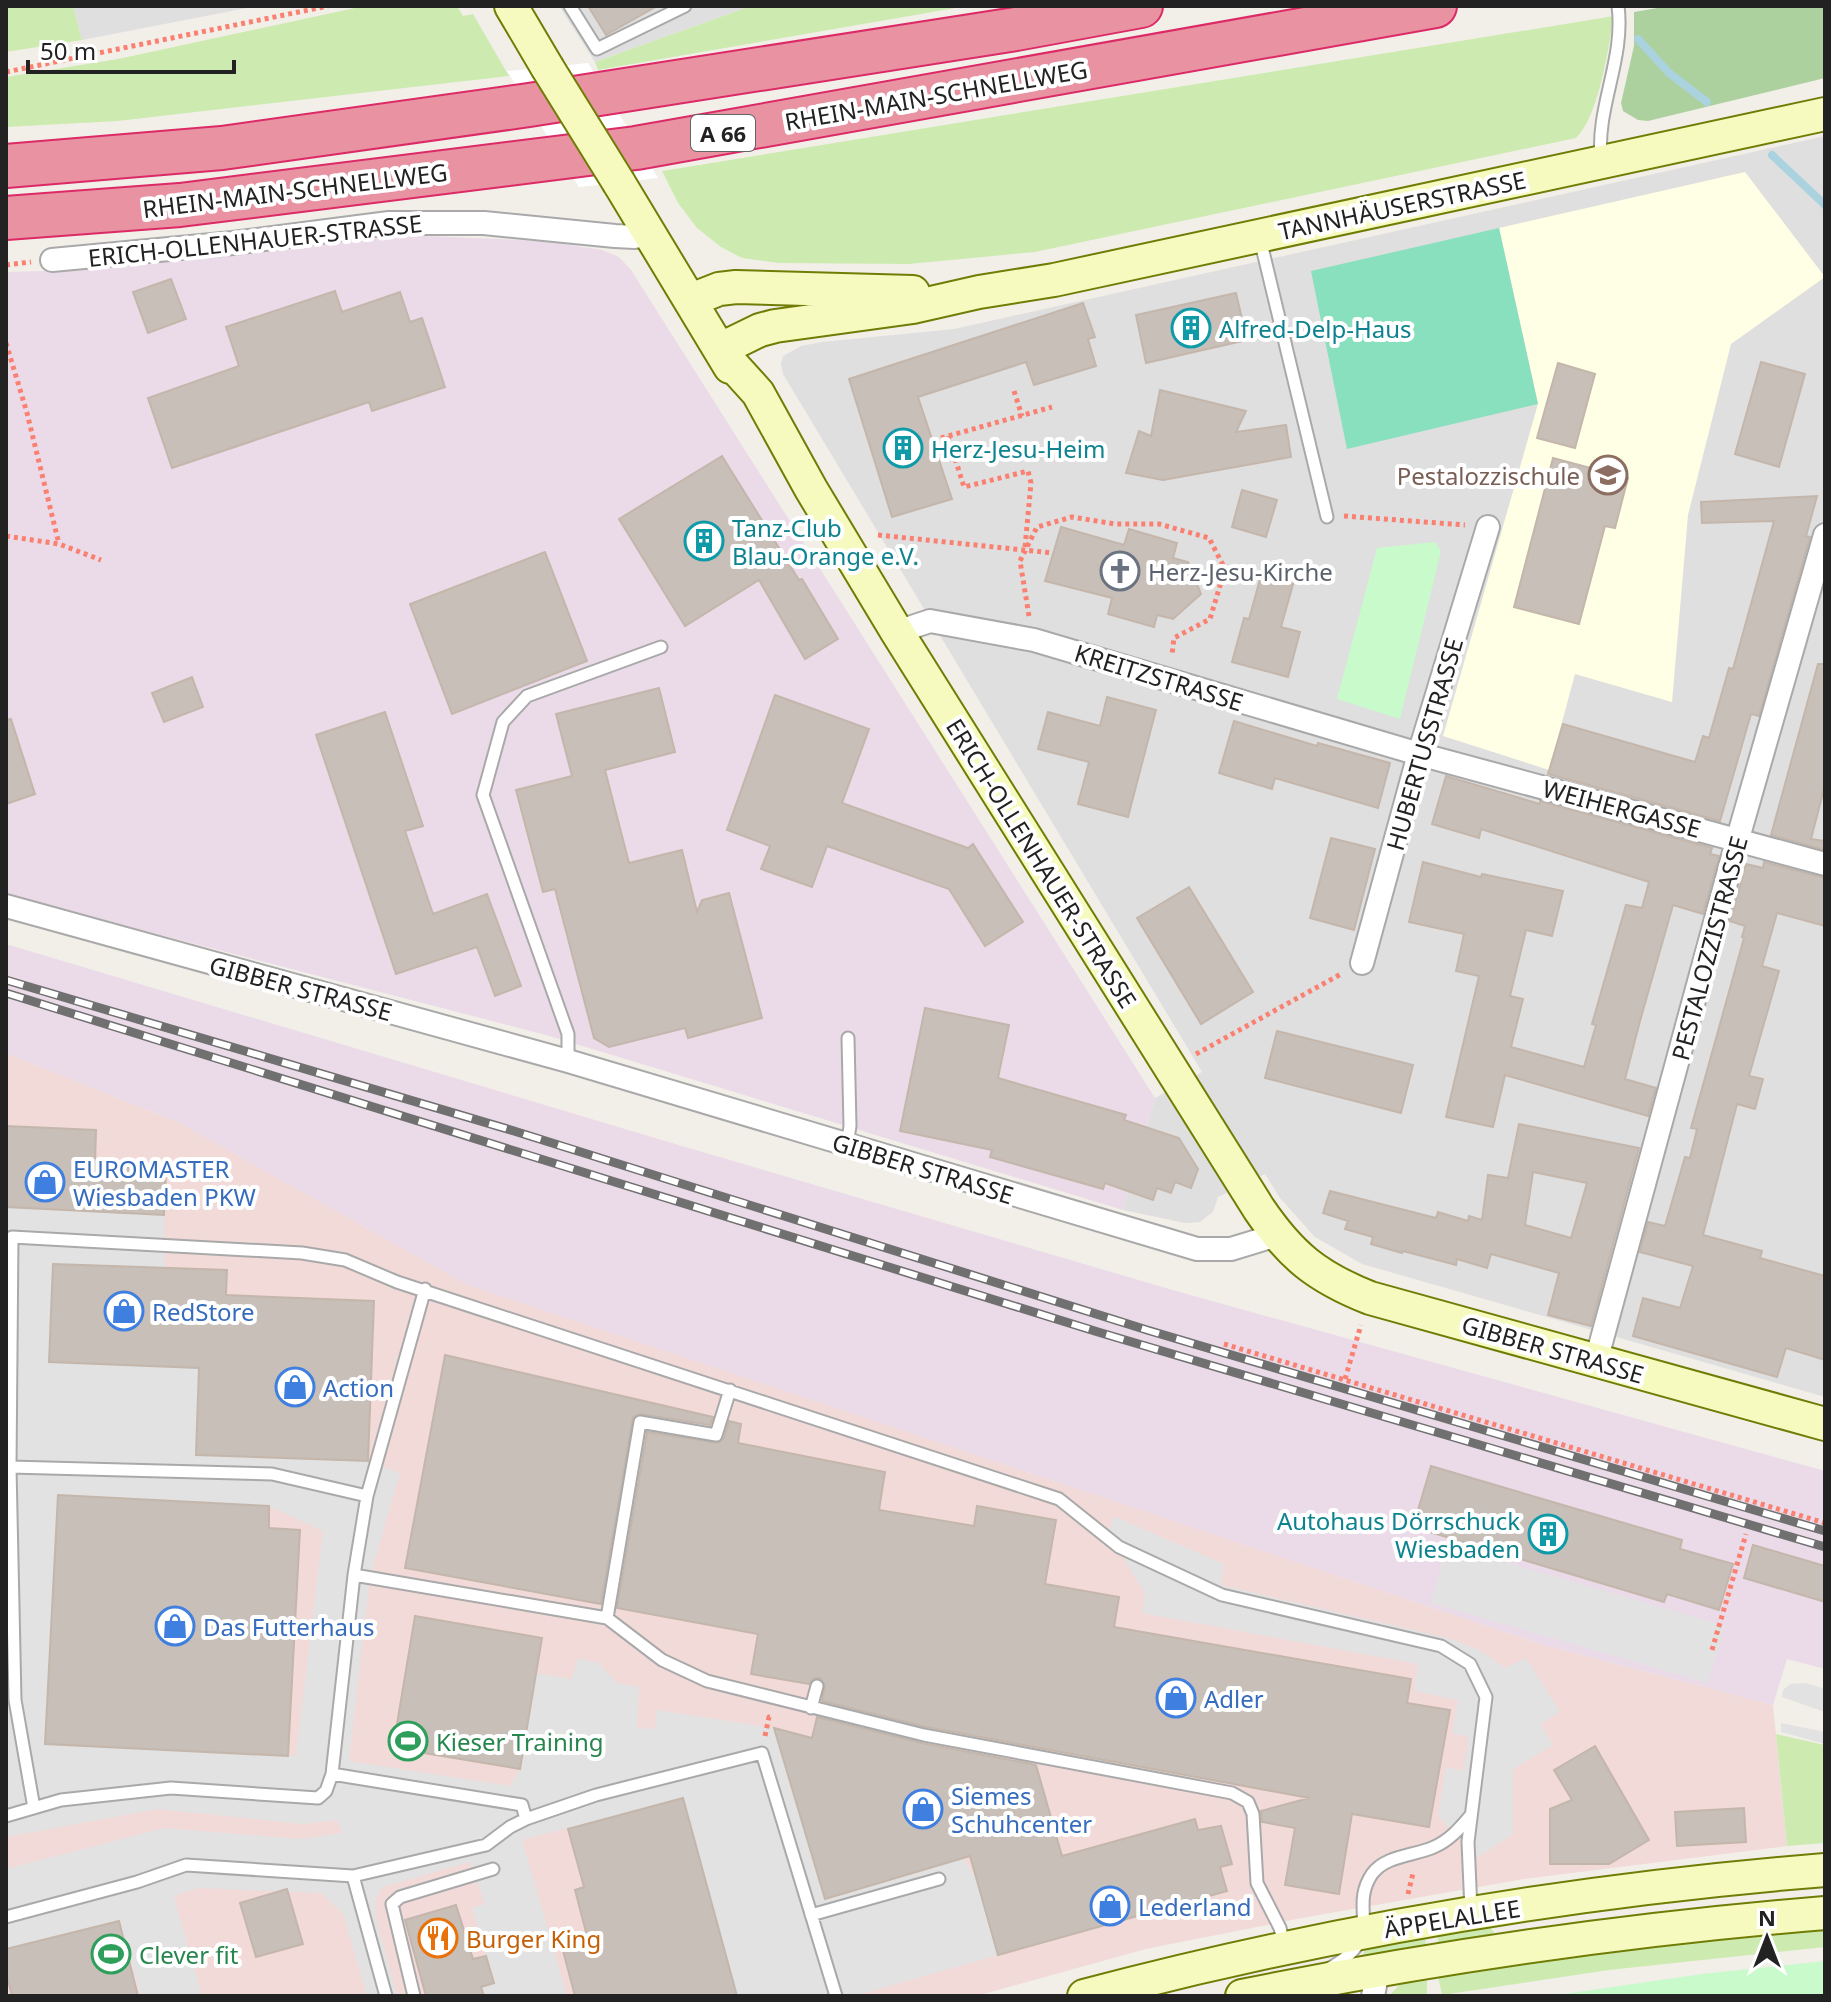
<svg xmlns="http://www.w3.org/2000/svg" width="1831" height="2002" font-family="'Noto Sans',sans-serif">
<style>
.residential{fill:#e0dfdf}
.commercial{fill:#f2dad9}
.industrial{fill:#ebdbe8}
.education{fill:#ffffe5}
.grass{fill:#cdebb0}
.forest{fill:#add19e}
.park{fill:#c8facc}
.pitch{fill:#88e0be}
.parking{fill:#e2e2e2;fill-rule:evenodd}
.pier{fill:#fff}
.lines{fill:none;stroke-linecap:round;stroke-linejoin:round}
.stream{stroke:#aad3df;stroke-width:8}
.building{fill:#c7bfb8;stroke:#c4b6ab;stroke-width:2;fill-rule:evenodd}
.lane-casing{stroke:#a9a9a9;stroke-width:15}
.street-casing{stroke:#a9a9a9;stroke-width:26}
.secondary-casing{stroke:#707d05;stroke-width:36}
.highway-casing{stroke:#dc2a67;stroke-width:46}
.path{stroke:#fa8072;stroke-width:5;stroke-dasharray:4 4;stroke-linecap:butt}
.lane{stroke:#fff;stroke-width:11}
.street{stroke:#fff;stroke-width:22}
.secondary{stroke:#f7fabf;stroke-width:32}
.highway{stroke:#e892a2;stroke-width:42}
.rail-casing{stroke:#707070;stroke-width:9}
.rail{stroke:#fff;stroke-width:6;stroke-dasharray:18;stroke-linecap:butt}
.secondary-bridge-casing{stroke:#707d05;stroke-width:36;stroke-linecap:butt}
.secondary-bridge{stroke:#f7fabf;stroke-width:32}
.labels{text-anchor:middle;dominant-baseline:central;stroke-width:8;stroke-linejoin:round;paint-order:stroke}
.shield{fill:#fff;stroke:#646464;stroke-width:2}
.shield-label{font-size:22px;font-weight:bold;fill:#222}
.street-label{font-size:24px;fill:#222;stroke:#fff}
.culture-label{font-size:24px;fill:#0d838f;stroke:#fff;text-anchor:start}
.education-label{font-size:24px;fill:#785e54;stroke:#fff;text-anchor:end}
.worship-label{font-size:24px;fill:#5b616d;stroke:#fff;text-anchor:start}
.shop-label{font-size:24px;fill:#366cbe;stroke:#fff;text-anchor:start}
.leisure-label{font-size:24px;fill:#27864d;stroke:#fff;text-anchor:start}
.food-label{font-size:24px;fill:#c56008;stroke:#fff;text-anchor:start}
</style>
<rect width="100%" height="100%" fill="#f2efe9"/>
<path class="residential" d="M73 6H257L82 40Z
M559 6H751L595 62Z
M1825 136V1397L1362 1264 1315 1237 1280 1198 1265 1174 1218 1197 1213 1212 1200 1222 1185 1223 1123 1210 1155 1098 1202 1072 783 374 781 364 783 356 801 346 822 342 954 329Z"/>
<path class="commercial" d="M6 1053 180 1123 468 1285 1544 1645 1773 1705 1787 1846 1524 1879 1302 1918 1146 1949 976 1996H6Z"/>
<path class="industrial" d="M403 235 544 241 602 250 619 257 631 270 1155 1098 1123 1210 546 1035 6 895V272L44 271Z
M6 944 682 1146 1176 1291 1825 1471V1669L1787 1659 1773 1705 1544 1645 468 1285 180 1123 6 1053Z"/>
<path class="education" d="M1745 172 1825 277 1731 344 1688 515 1672 702 1575 674 1549 770 1443 736 1538 404 1499 228Z"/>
<path class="grass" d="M6 6H73L82 40 6 52Z
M364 6H457L463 16 473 14 509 76 118 121 6 127V77L118 59Z
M751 6H967L598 70 595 62Z
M1614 16C1608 49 1599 116 1576 138L1035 252 909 264 778 263 742 258 721 247 697 228 678 203 662 171Z
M1776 1734 1825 1745V1843L1787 1846Z
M1489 1926 1494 1932 1490 1937 1438 1946V1933Z
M1825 1927V1947L1609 1970 1442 1995 1438 1976 1567 1956Z
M1425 1936 1426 1947 1361 1958 1366 1948Z
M1422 1978 1427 1981V1996H1389L1400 1984Z"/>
<path class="forest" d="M1669 6H1825V78L1648 121 1638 120 1623 111 1621 103 1634 46V12Z"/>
<path class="park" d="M1435 542 1441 551 1400 719 1337 699 1377 548Z
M1825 1961V1996H1550L1702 1974Z"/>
<path class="pitch" d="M1499 228 1538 404 1347 449 1311 271Z"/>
<path class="parking" d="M6 1207 164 1215 165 1268 53 1264 50 1362 199 1368 196 1455 368 1461 400 1473 370 1577 349 1761 510 1786 520 1769 536 1673 572 1679 578 1658 599 1663 617 1683 639 1687 637 1728 655 1729 657 1710 774 1728 825 1899 963 1858 977 1880 998 1955 854 1996H737L683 1798 522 1840 567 1996H484L481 1987 494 1982 472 1908 485 1904 470 1862 383 1887 376 1898 375 1914 397 1996H367L343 1914 322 1893 198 1888 174 1896 202 1996H141L119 1921 6 1949V1869L164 1828 301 1839 342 1833 337 1820 303 1824 158 1809 6 1837ZM58 1495 269 1506 323 1531 296 1756 46 1744Z
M1113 1516 1224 1564 1221 1585 1452 1639 1479 1650 1505 1668 1526 1658 1560 1712 1540 1724 1553 1745 1513 1769V1834L1478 1857 1438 1816 1446 1767 1463 1771 1469 1737 1452 1733 1458 1700 1414 1691 1418 1664 1142 1613 1145 1593 1109 1535Z
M1447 1545 1725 1626 1708 1683 1431 1603Z
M1806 1683 1825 1689V1712L1782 1697 1783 1690 1790 1684Z
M1781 1723 1825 1732V1744L1781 1732Z"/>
<path class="pier" d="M588 63 658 178 579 187 507 71Z"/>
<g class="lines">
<path class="stream" d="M1638 39 1669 73 1707 102
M1772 155 1825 205"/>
</g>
<path class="building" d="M588 6H657L606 35Z
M171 279 186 319 148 333 133 292Z
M335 291 342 312 400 292 410 322 422 318 445 387 372 411 369 402 172 468 148 398 239 366 226 327Z
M1236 293 1247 340 1146 363 1136 315Z
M1083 303 1095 337 1088 339 1096 366 1034 385 1026 362 918 397 952 499 892 517 849 379Z
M1761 362 1805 374 1779 467 1735 454Z
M1558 363 1595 374 1575 448 1537 438Z
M1160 390 1246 411 1236 432 1286 425 1291 457 1163 480 1126 473 1139 431 1151 436Z
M722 456 799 580 802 579 838 639 805 659 759 580 685 626 619 519Z
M1553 458 1628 478 1615 528 1605 526 1579 624 1514 607Z
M1242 490 1277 500 1266 537 1232 527Z
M1817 496 1806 536 1810 537 1759 716 1751 714 1720 821 1548 774 1563 724 1695 762 1703 736 1709 738 1729 668 1733 669 1774 521 1702 523 1701 502Z
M1061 527 1124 545 1129 529 1177 543 1173 558 1188 562 1201 594 1173 619 1157 615 1154 627 1108 614 1112 598 1045 581Z
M545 552 587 661 452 714 410 604Z
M1262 572 1294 581 1281 627 1300 632 1288 677 1232 662 1244 618 1249 619Z
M1818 664H1825V785L1811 839 1825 841V850L1771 835Z
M192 677 203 707 164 722 152 693Z
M659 688 675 752 605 770 629 863 682 850 697 912 702 900 729 893 762 1018 688 1038 685 1028 609 1047 594 1038 555 889 543 892 516 790 572 776 556 714Z
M775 695 869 729 842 803 968 848 973 844 1023 922 985 946 949 889 827 846 812 887 761 869 770 846 727 830Z
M1107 697 1156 710 1128 817 1078 804 1089 762 1038 749 1048 712 1100 726Z
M385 712 423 826 405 831 433 914 487 894 521 986 495 996 477 947 396 974 316 735Z
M11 719 35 794 6 804V720Z
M1234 721 1317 746 1318 743 1390 763 1378 808 1275 778 1272 789 1219 773Z
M1446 776 1540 804V801L1712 848 1710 854 1719 856 1703 914 1673 905 1640 1021 1625 1079 1656 1088 1648 1116 1505 1075 1493 1127 1446 1117 1479 976 1456 971 1464 934 1409 922 1423 862 1481 877 1482 874 1563 891 1552 936 1526 930 1510 996 1523 999 1511 1047 1584 1067 1596 1025 1592 1024 1626 905 1642 908 1649 882 1481 829 1479 838 1432 824Z
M1331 838 1375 849 1354 930 1310 918Z
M1764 862 1825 878V926L1777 913 1762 966 1779 971 1749 1076 1763 1079 1755 1109 1737 1104 1703 1235 1762 1251 1760 1258 1825 1276V1360L1786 1348 1777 1377 1633 1336 1643 1298 1680 1308 1693 1266 1640 1252 1648 1222 1665 1226 1685 1157 1690 1158 1697 1129 1691 1128 1744 938 1742 937 1745 926 1730 921 1746 864 1763 868Z
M1189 887 1253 992 1201 1024 1137 918Z
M925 1008 1009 1025 998 1078 1126 1115 1124 1120 1179 1138 1198 1169 1191 1188 1175 1182 1171 1193 1157 1188 1153 1200 1105 1183 1103 1189 990 1157 992 1150 900 1131Z
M1277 1031 1413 1065 1401 1113 1265 1078Z
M1519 1124 1639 1148 1591 1326 1548 1315 1559 1273 1491 1254 1487 1268 1457 1259 1456 1265 1403 1251 1402 1253 1371 1244 1373 1237 1345 1229 1348 1221 1323 1213 1330 1191 1436 1218 1438 1212 1468 1221 1469 1216 1482 1220 1488 1175 1508 1178ZM1533 1172 1587 1183 1571 1238 1525 1225Z
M6 1126 96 1130 95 1166 166 1169 164 1215 6 1207Z
M53 1264 227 1270 226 1295 374 1301 368 1461 196 1455 199 1368 49 1362Z
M445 1355 713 1417 710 1425 641 1414 633 1417 601 1604 405 1568Z
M729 1421 741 1424 738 1443 885 1472 879 1510 974 1526 977 1506 1056 1520 1045 1584 1119 1597 1114 1627 1411 1679 1407 1703 1450 1710 1429 1827 1352 1814 1339 1894 1285 1885 1295 1828 1262 1822 1261 1811 1309 1798 926 1727 822 1701 825 1685 820 1678H814L809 1684 751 1674 758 1634 617 1608 647 1432 718 1443 724 1438Z
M1431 1466 1682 1540 1680 1549 1733 1564 1719 1610 1667 1594 1664 1602 1413 1527Z
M58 1495 269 1506V1528L300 1530 288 1756 45 1744Z
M1753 1545 1825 1566V1602L1744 1578Z
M415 1616 542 1638 520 1769 393 1748Z
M817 1717 922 1743 1036 1765 1062 1856 1195 1819 1198 1830 1221 1826 1232 1864 1220 1867 1227 1891 998 1955 970 1856 825 1899 774 1728 812 1738Z
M1595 1746 1649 1840 1609 1864H1550V1809L1572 1800 1554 1770Z
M683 1798 737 1996H575L561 1943 587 1936 575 1890 584 1887 568 1829Z
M1744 1808 1746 1842 1677 1846 1675 1812Z
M287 1889 303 1944 256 1957 240 1903Z
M456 1905 473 1959 486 1956 494 1983 481 1987 484 1996H426L405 1920Z
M119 1921 138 1996H12L6 1972V1949Z"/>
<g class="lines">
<g class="lane-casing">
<path id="lane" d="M570 6 597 49 685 6
M1601 159C1596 107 1625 59 1618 6
M1260 239 1327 517
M568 1061V1034L483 795 503 722 527 696 661 647
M847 1145 850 1126 848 1038
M367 1496 425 1289
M354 1575 607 1618 640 1422 716 1435 730 1390
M607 1618 662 1660 707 1681 924 1735 1232 1793 1248 1802 1253 1814 1257 1883 1280 1928 1285 1948
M811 1708 817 1686
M332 1774 522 1805 526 1819 596 1795 762 1753 836 1996
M34 1808 15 1700 10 1467 12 1237 302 1253 345 1260 397 1282 1059 1499 1119 1547 1222 1595 1441 1646 1470 1664 1486 1697 1468 1842 1471 1910
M6 1816 61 1800 171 1788 318 1798 326 1791 332 1774 354 1575 367 1496 272 1474 10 1467
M353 1876 386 1996
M811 1915 939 1879
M6 1917 137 1882 186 1865 353 1876 486 1845 510 1827 526 1819
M1328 1969C1389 1936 1347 1911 1372 1874 1386 1855 1414 1856 1434 1847 1450 1840 1460 1828 1471 1815
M414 1996 392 1904 400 1897 493 1869"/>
</g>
<g class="street-casing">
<path id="street" d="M52 260 233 243 389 223H484L615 236 635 237 649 233
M897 632 930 621 1034 640 1419 754 1825 864
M6 906 568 1061 1197 1249H1231L1277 1235
M1362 963 1419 754 1488 527
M1596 1361 1738 838 1825 535
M1373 1996 1378 1970"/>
</g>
<g class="secondary-casing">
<path id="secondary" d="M511 6 547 67
M619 183 730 367
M691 300 719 289 736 287 913 292
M721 349 760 330 775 326 913 307 979 292 1054 280 1825 114
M729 361 758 393 811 489 897 632 1259 1209C1291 1256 1317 1277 1370 1298L1825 1424
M1084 1996C1326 1932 1575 1890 1825 1870
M1242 1996C1434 1957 1629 1929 1825 1913"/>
</g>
<g class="highway-casing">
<path id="highway" d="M6 166 222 148 529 105 1016 29 1141 6
M6 218 180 205 636 148 1435 6"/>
</g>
<path class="path" d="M6 72 328 6
M6 265 31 262
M6 343 27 413 59 544
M1014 391 1022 416
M948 436 964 487 1028 471 1031 483 1025 547
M941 438 1052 407
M1344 516 1465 525
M878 535 1053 553
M6 536 59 544 101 560
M1029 616 1020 561 1037 527 1072 517 1115 524H1159L1209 538 1225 569 1210 619 1174 638 1172 655
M1196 1054 1341 974
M1224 1344 1825 1523
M1345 1379 1361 1325
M1712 1650 1746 1534
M765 1736 769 1717 772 1718
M1408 1894 1413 1873"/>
<use href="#lane" class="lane"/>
<use href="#street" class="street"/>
<use href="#secondary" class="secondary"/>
<use href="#highway" class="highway"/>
<g class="rail-casing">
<path id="rail" d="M6 980 514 1131 1147 1330 1825 1531
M6 993 1098 1332 1825 1547"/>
</g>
<use href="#rail" class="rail"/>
<g class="secondary-bridge-casing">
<path id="secondary-bridge" d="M547 67 619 183"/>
</g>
<use href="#secondary-bridge" class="secondary-bridge"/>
</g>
<defs>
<g id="building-ring" transform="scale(2)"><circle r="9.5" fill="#fff" stroke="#0f9aa8" stroke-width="1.5"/><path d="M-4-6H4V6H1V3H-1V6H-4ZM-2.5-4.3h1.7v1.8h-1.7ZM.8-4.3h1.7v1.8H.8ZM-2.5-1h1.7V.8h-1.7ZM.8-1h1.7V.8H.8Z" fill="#0f9aa8"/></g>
<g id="school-ring" transform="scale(2)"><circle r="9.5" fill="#fff" stroke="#8d6e63" stroke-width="1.5"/><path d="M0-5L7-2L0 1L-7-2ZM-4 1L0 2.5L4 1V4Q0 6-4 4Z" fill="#8d6e63"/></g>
<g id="church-ring" transform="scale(2)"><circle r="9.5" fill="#fff" stroke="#6b7280" stroke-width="1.5"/><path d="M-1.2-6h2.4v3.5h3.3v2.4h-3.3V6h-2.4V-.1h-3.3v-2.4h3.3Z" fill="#6b7280"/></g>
<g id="shop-ring" transform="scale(2)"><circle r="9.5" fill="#fff" stroke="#3f7fe0" stroke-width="1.5"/><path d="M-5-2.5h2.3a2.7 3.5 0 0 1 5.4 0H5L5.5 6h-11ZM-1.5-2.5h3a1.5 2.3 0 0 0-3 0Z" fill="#3f7fe0"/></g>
<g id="stadium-ring" transform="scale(2)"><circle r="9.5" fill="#fff" stroke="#2e9e5b" stroke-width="1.5"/><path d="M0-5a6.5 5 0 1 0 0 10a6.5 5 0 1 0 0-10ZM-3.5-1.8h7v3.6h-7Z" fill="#2e9e5b"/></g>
<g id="restaurant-ring" transform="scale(2)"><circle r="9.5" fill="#fff" stroke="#e8710a" stroke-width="1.5"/><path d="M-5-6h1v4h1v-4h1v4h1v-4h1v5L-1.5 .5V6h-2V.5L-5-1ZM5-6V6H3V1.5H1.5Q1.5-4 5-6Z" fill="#e8710a"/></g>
</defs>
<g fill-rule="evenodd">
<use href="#building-ring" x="1191" y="328"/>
<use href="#building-ring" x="903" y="448"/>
<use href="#school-ring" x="1608" y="475"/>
<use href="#building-ring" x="704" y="541"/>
<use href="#church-ring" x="1120" y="571"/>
<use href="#shop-ring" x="45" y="1182"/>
<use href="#shop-ring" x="124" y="1311"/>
<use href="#shop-ring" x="295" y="1387"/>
<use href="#building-ring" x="1548" y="1534"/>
<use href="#shop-ring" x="175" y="1626"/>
<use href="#shop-ring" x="1176" y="1698"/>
<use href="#stadium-ring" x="408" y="1741"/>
<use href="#shop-ring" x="923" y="1809"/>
<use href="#shop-ring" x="1110" y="1906"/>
<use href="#restaurant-ring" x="438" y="1938"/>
<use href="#stadium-ring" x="111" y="1954"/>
</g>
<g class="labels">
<rect class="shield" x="691" y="115" width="64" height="36" rx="6"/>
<g class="shield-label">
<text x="723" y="133">A 66</text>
</g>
<g class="street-label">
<text transform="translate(936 95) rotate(-10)">RHEIN-MAIN-SCHNELLWEG</text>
<text transform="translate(295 190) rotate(-7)">RHEIN-MAIN-SCHNELLWEG</text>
<text transform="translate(1402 205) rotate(-12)">TANNHÄUSERSTRASSE</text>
<text transform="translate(255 240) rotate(-6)">ERICH-OLLENHAUER-STRASSE</text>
<text transform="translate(1159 677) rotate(17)">KREITZSTRASSE</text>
<text transform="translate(1424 744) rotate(-74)">HUBERTUSSTRASSE</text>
<text transform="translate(1622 808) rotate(15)">WEIHERGASSE</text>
<text transform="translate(1042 863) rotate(58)">ERICH-OLLENHAUER-STRASSE</text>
<text transform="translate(1709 948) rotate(-75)">PESTALOZZISTRASSE</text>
<text transform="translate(301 988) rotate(15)">GIBBER STRASSE</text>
<text transform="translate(923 1168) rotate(17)">GIBBER STRASSE</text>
<text transform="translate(1553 1349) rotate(16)">GIBBER STRASSE</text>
<text transform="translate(1452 1918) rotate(-9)">ÄPPELALLEE</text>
</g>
<g class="culture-label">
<text x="1219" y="328">Alfred-Delp-Haus</text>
<text x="931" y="448">Herz-Jesu-Heim</text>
<text x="732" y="527">Tanz-Club<tspan x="732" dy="28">Blau-Orange e.V.</tspan></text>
<text x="1520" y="1520" text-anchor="end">Autohaus Dörrschuck<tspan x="1520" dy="28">Wiesbaden</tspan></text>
</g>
<g class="education-label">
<text x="1580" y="475">Pestalozzischule</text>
</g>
<g class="worship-label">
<text x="1148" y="571">Herz-Jesu-Kirche</text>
</g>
<g class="shop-label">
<text x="73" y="1168">EUROMASTER<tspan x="73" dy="28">Wiesbaden PKW</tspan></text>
<text x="152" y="1311">RedStore</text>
<text x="323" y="1387">Action</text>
<text x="203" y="1626">Das Futterhaus</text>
<text x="1204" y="1698">Adler</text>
<text x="951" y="1795">Siemes<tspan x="951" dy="28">Schuhcenter</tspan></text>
<text x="1138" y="1906">Lederland</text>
</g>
<g class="leisure-label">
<text x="436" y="1741">Kieser Training</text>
<text x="139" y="1954">Clever fit</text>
</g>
<g class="food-label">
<text x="466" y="1938">Burger King</text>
</g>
</g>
<rect width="1831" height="2002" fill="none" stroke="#222222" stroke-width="16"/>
<g transform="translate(1767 1938)" stroke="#ffffff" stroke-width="6" paint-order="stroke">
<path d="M0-6L14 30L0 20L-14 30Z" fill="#222222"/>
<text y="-12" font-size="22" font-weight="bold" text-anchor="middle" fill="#222222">N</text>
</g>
<path d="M28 60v12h206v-12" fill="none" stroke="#222222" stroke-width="4"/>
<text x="40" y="60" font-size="24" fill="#222222" stroke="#ffffff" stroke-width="6" paint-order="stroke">50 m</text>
</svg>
